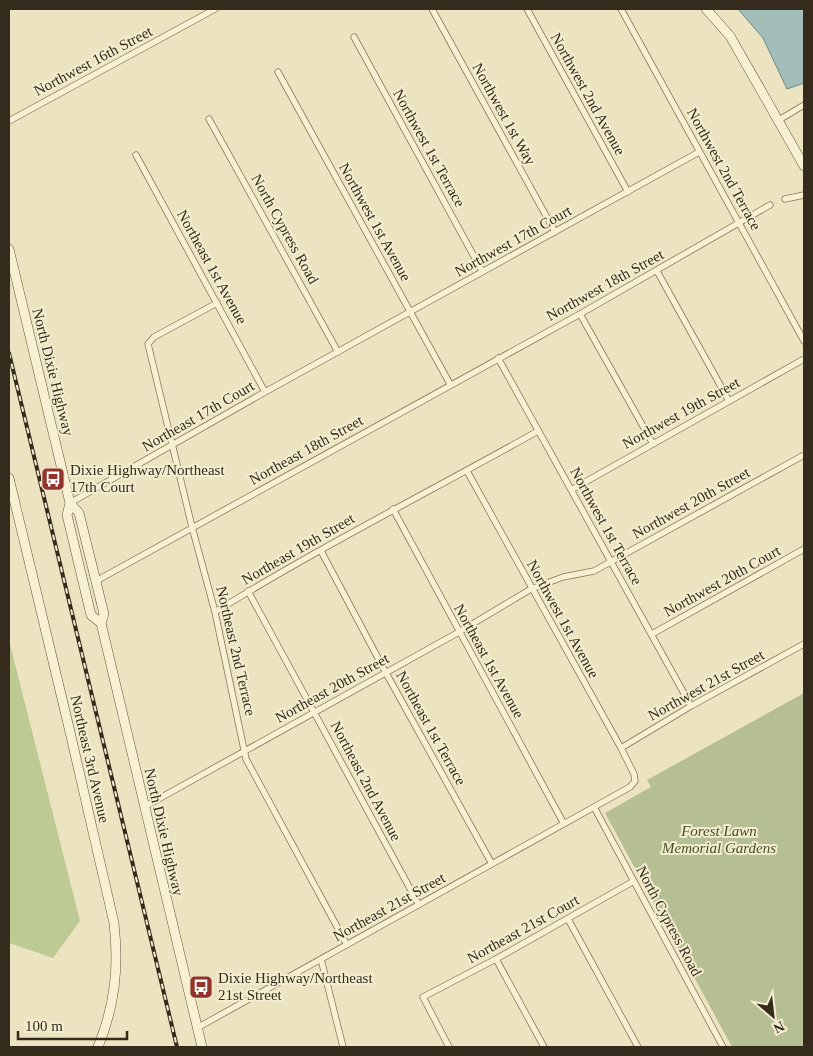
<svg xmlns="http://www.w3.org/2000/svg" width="813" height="1056" font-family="'Times New Roman',serif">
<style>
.green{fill:#beca94}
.cemetery{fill:#b5bf93}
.water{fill:#a3beb9;stroke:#6a8c87}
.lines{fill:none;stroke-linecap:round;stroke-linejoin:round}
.street-casing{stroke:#857458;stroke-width:7}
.secondary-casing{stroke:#66553c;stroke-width:10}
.street{stroke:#f8f0d2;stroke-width:5.5}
.secondary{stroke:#f8f0d2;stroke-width:9}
.rail-casing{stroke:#352b1c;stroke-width:4}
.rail{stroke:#f4edcf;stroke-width:2;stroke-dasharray:5.5;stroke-linecap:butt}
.labels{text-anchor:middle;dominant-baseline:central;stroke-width:4;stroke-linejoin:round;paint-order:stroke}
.street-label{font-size:15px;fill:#352b1c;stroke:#f4edcf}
.poi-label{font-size:15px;fill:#352b1c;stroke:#f4edcf;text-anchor:start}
.park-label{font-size:15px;font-style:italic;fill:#415023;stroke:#f4edcf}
</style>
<rect width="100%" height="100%" fill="#ece4c0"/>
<path class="green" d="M9 640 80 921 53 958 9 943Z"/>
<path class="cemetery" d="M804 693V1047H732L605 813 651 787 647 780Z"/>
<path class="water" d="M738 9H804V83L787 89 763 38Z"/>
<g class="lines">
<g class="street-casing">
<path id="street" d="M432 9 555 232
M527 9 628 192
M621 9 804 341
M354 37 482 271
M278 72 450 384
M209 119 338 352
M779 120 804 105
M9 121 215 9
M136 155 265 392
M785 199 804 195
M657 271 729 401
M217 303 154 337 148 344 192 527 215 612 246 759 347 945
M580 314 653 444
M498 358 691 706
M571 490 804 359
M70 503 265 392 699 152
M393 509 564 824
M321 551 386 673 492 864
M96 581 580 314 770 205
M248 591 419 905
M215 612C320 547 431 491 538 431
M652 634 804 549
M621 748 691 706 804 644
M144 807 459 632 531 589 563 577 594 571 804 455
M594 807 723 1047
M568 919 638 1047
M321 959 343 1047
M496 959 544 1047
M197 1028 630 787 635 781 634 774 621 748 467 471
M449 1047 423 997 496 959 634 881"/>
</g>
<g class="secondary-casing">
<path id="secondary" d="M706 9 730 36 804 166
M9 249 70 503 79 513 104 614 101 623 202 1047
M9 478 70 732 114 923C119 968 115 1005 98 1047
M70 503 67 515 91 615 101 623"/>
</g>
<use href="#street" class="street"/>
<use href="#secondary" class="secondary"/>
<g class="rail-casing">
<path id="rail" d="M9 353 177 1047"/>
</g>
<use href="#rail" class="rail"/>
</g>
<defs>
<g id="bus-square" transform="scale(1.25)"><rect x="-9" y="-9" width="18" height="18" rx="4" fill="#92342a" stroke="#f4edcf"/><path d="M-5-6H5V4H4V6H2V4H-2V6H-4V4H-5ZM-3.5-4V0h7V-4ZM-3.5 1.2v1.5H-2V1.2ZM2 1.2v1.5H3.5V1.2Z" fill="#fff"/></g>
</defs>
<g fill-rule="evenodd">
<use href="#bus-square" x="53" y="479"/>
<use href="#bus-square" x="201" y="987"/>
</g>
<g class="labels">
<g class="street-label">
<text transform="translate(93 61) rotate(-28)">Northwest 16th Street</text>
<text transform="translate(588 94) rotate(61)">Northwest 2nd Avenue</text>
<text transform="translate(504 114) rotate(61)">Northwest 1st Way</text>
<text transform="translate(429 148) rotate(61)">Northwest 1st Terrace</text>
<text transform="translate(724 169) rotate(61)">Northwest 2nd Terrace</text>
<text transform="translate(375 222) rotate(61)">Northwest 1st Avenue</text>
<text transform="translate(285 229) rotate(61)">North Cypress Road</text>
<text transform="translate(513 241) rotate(-29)">Northwest 17th Court</text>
<text transform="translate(212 267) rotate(61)">Northeast 1st Avenue</text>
<text transform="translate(605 285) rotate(-29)">Northwest 18th Street</text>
<text transform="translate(53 372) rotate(76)">North Dixie Highway</text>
<text transform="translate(681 413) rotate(-29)">Northwest 19th Street</text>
<text transform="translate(198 416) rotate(-30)">Northeast 17th Court</text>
<text transform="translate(306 450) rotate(-29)">Northeast 18th Street</text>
<text transform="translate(691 503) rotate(-29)">Northwest 20th Street</text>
<text transform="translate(606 526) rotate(61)">Northwest 1st Terrace</text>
<text transform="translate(298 549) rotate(-30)">Northeast 19th Street</text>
<text transform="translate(722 581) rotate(-29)">Northwest 20th Court</text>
<text transform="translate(563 619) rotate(61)">Northwest 1st Avenue</text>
<text transform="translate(236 651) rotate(77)">Northeast 2nd Terrace</text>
<text transform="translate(489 661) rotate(61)">Northeast 1st Avenue</text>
<text transform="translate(706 685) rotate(-29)">Northwest 21st Street</text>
<text transform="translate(332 688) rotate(-29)">Northeast 20th Street</text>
<text transform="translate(431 728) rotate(61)">Northeast 1st Terrace</text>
<text transform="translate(90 759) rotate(77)">Northeast 3rd Avenue</text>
<text transform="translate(366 781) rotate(62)">Northeast 2nd Avenue</text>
<text transform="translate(164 832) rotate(77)">North Dixie Highway</text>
<text transform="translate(389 907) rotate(-29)">Northeast 21st Street</text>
<text transform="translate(669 921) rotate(62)">North Cypress Road</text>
<text transform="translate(523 929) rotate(-29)">Northeast 21st Court</text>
</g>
<g class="poi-label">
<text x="70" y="470">Dixie Highway/Northeast<tspan x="70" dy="17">17th Court</tspan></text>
<text x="218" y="978">Dixie Highway/Northeast<tspan x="218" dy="17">21st Street</tspan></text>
</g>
<g class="park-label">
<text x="719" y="831">Forest Lawn<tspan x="719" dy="17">Memorial Gardens</tspan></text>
</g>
</g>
<rect width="813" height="1056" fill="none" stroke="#352b1c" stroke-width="20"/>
<g transform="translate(773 1016) rotate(152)" stroke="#f4edcf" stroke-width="4" paint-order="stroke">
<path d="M0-4L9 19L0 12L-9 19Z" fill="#352b1c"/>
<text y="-8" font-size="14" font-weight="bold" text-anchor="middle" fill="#352b1c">N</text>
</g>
<path d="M18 1031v8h109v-8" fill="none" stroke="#352b1c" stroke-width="2.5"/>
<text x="25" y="1031" font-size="15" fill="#352b1c" stroke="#f4edcf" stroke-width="4" paint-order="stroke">100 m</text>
</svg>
